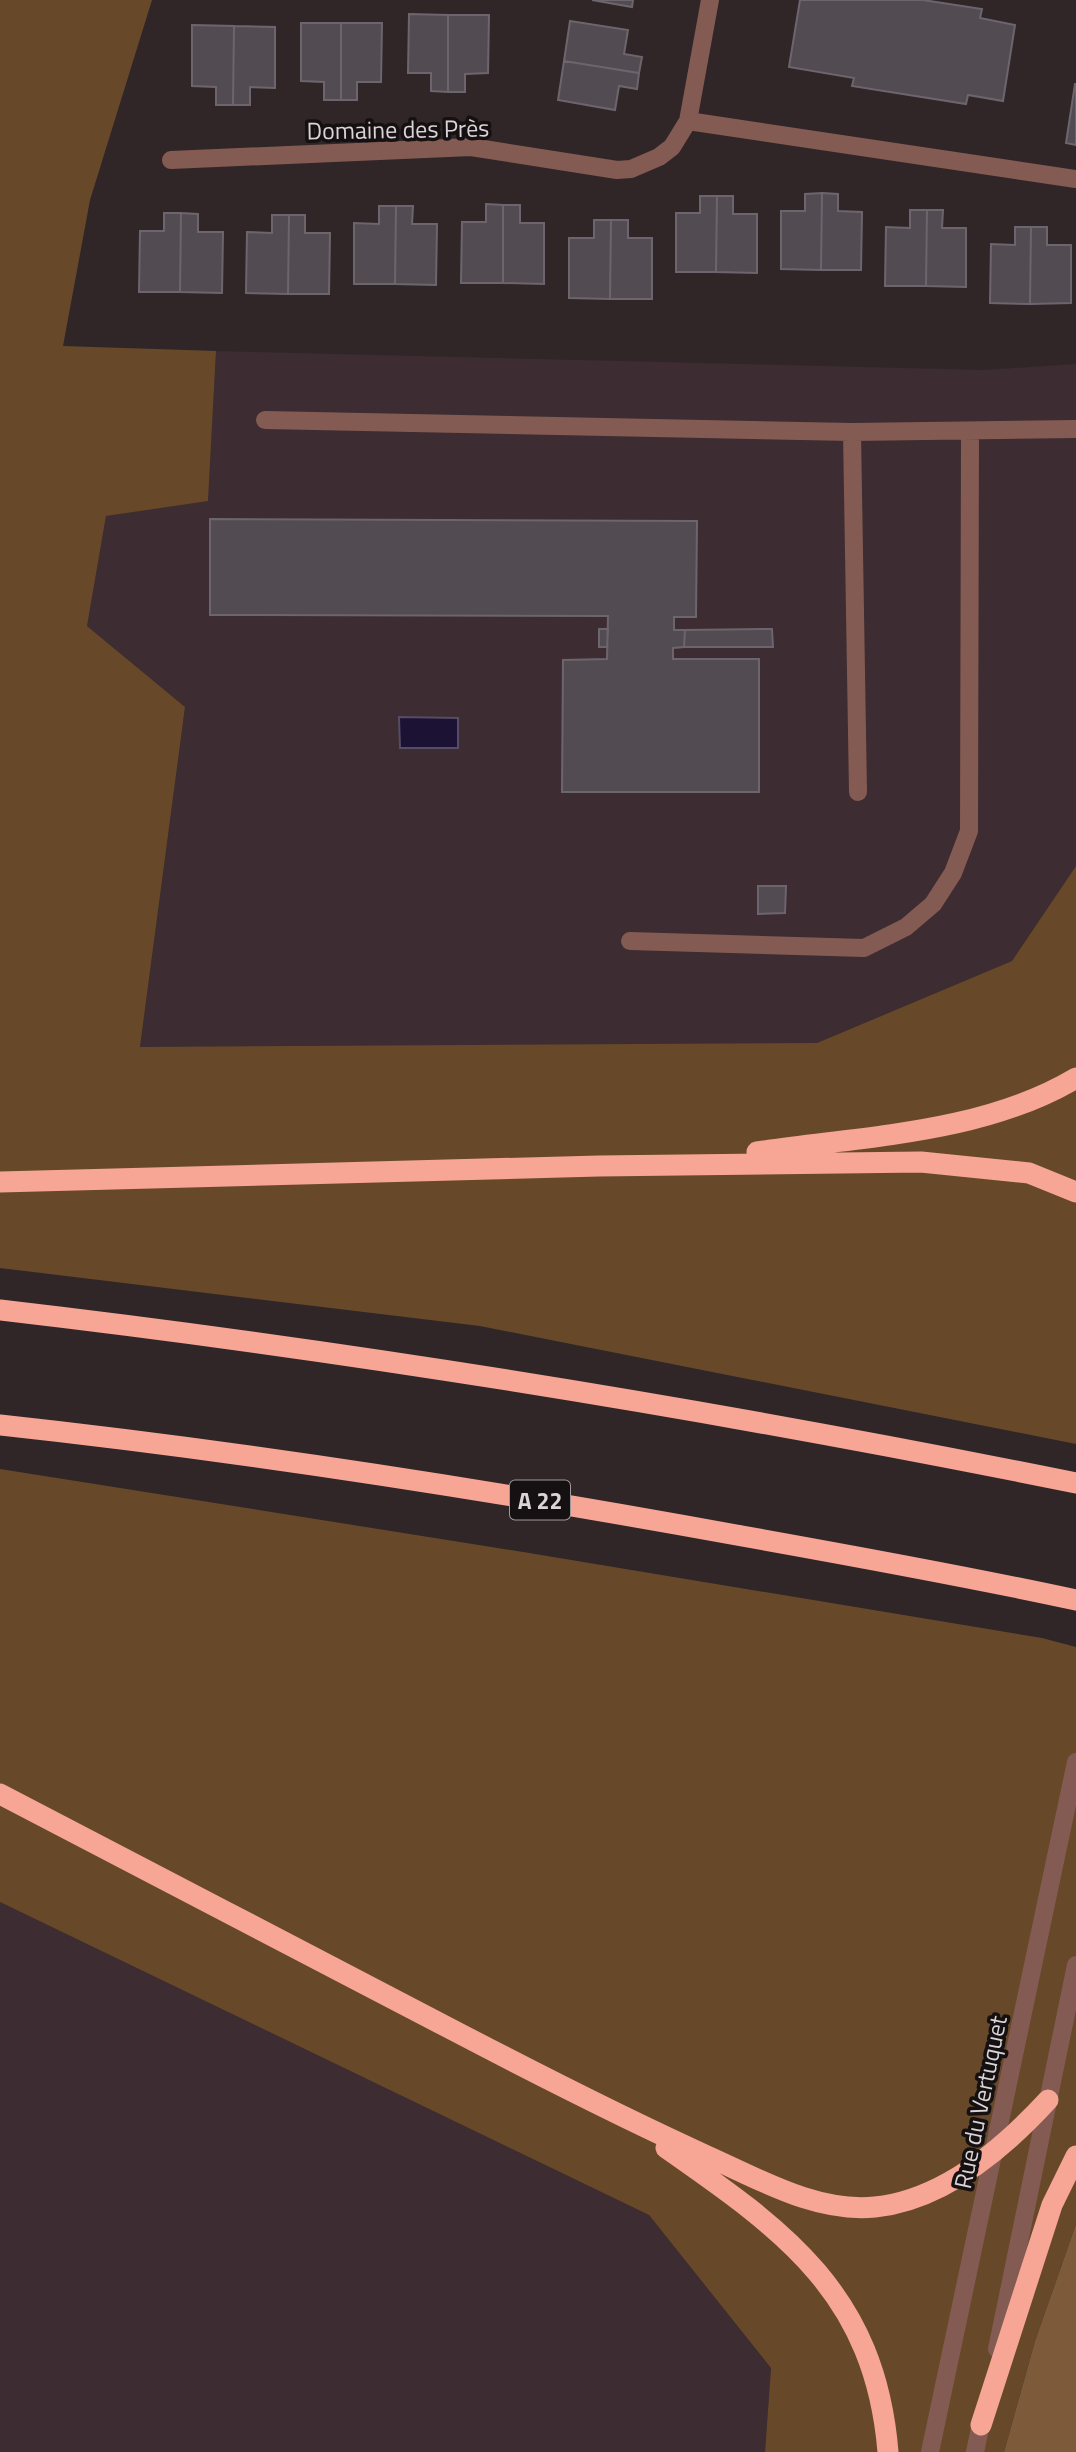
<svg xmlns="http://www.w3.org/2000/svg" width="1076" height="2452" font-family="'Titillium Web',sans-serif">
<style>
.built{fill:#3d2c31}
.green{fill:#67492a}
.forest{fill:#7d5b3a}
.water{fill:#1c1234;stroke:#554c65;stroke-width:2}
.building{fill:#524b52;stroke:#6d656d;stroke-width:2}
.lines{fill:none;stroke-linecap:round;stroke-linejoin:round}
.minor{stroke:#845b53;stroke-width:18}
.highway{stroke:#f7a695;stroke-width:21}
.labels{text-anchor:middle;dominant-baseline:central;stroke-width:7;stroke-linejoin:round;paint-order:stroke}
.shield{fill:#151011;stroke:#a0999b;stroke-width:2}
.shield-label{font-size:23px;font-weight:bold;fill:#dbd4d6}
.street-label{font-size:24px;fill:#dbd4d6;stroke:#151011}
</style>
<rect width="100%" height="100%" fill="#302628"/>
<path class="built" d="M216 351 985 370 1076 364V866L1012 961 817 1043 140 1048 185 707 87 626 106 516 208 500Z
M0 1902 649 2215 771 2368 765 2452H0Z"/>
<path class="green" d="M0 0H152L90 200 63 346 216 351 208 501 106 516 87 626 185 707 140 1047 817 1043 1012 961 1076 866V1444L480 1326 0 1268Z
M0 1469 517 1551 1042 1638 1076 1647V2224L1035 2341 1004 2452H765L771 2368 649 2215 0 1902Z"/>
<path class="forest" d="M1076 2224V2452H1004L1035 2341Z"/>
<path class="water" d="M399 717 458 718V748H400Z"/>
<path class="building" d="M592 0H633L632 7Z
M800 0H923L982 9 980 18 1015 25 1003 101 968 95 966 104 852 86 854 78 789 67Z
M409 14 448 15V92L431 91V73H408Z
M448 15H489L488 73 465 74V92H448Z
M570 21 628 30 624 54 642 57 639 73 564 61Z
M301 23H341V100H324V82L301 81Z
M341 23H382L381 82H357V100H341Z
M192 25 234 26 233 105H216V87L192 86Z
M234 26 275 27V88L250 87V105H233Z
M564 61 639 73 637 89 619 86 615 110 558 100Z
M1075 84H1076V145L1066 143Z
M822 193 821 270 781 269V211H805V194Z
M822 193 838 194V211L862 212 861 270H821Z
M700 196H717L716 272H676V213H700Z
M717 196H733V214H757V273L716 272Z
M486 204 503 205V283H461L462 222H486Z
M503 205H520V223H544V284L503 283Z
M379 206H396L395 284H354V223L379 224Z
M396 206H413L412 224H437L436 285 395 284Z
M910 210H927L926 286H885L886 227 910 228Z
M927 210H943L942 228H966V287L926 286Z
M164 213H181L180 292H139L140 231H164Z
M181 213 198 214V232H223L222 293 180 292Z
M272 215H289L288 294 246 293 247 232 272 233Z
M289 215H305V233H330L329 294H288Z
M594 220H611L610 299 569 298V238H594Z
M611 220H628V238H652V299H610Z
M1015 227H1031L1030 304 990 303 991 244 1015 245Z
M1031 227H1047V245H1071V303L1030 304Z
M210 519 697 521 696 617H674V630H685L684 647 673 648V659H759V792H562L563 660 607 659 608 616 210 615Z
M599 629H608L607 647H599Z
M772 629 773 647H684L685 630Z
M758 886H786L785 913 758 914Z"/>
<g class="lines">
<path class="minor" d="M688 121 1076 179
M171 160 471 147 617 170 631 169 659 157 672 147 688 121 710 0
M265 420 852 432
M858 792 852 432 1076 429
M630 941 864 948 906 927 933 904 953 873 969 831 970 431
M997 2349 1076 1965
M930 2452 1076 1762
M975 2452 983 2414"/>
<path class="highway" d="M757 1152C863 1136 982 1134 1076 1078
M0 1182 599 1166 921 1162 1029 1173 1076 1192
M0 1310C361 1352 720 1411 1076 1483
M0 1425C249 1452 496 1491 742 1536 854 1556 965 1576 1076 1600
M0 1794C149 1872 298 1949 447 2027 533 2072 619 2116 707 2156 759 2179 816 2213 875 2207 943 2200 1004 2148 1048 2100
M666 2148C785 2231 875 2294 888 2452
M981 2425 1052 2205 1076 2156"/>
</g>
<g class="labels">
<rect class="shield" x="510" y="1480.5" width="60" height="39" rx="5"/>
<g class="shield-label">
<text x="540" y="1500">A 22</text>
</g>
<g class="street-label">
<text transform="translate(398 129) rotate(-1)">Domaine des Près</text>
<text transform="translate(980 2102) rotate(-78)">Rue du Vertuquet</text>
</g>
</g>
</svg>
